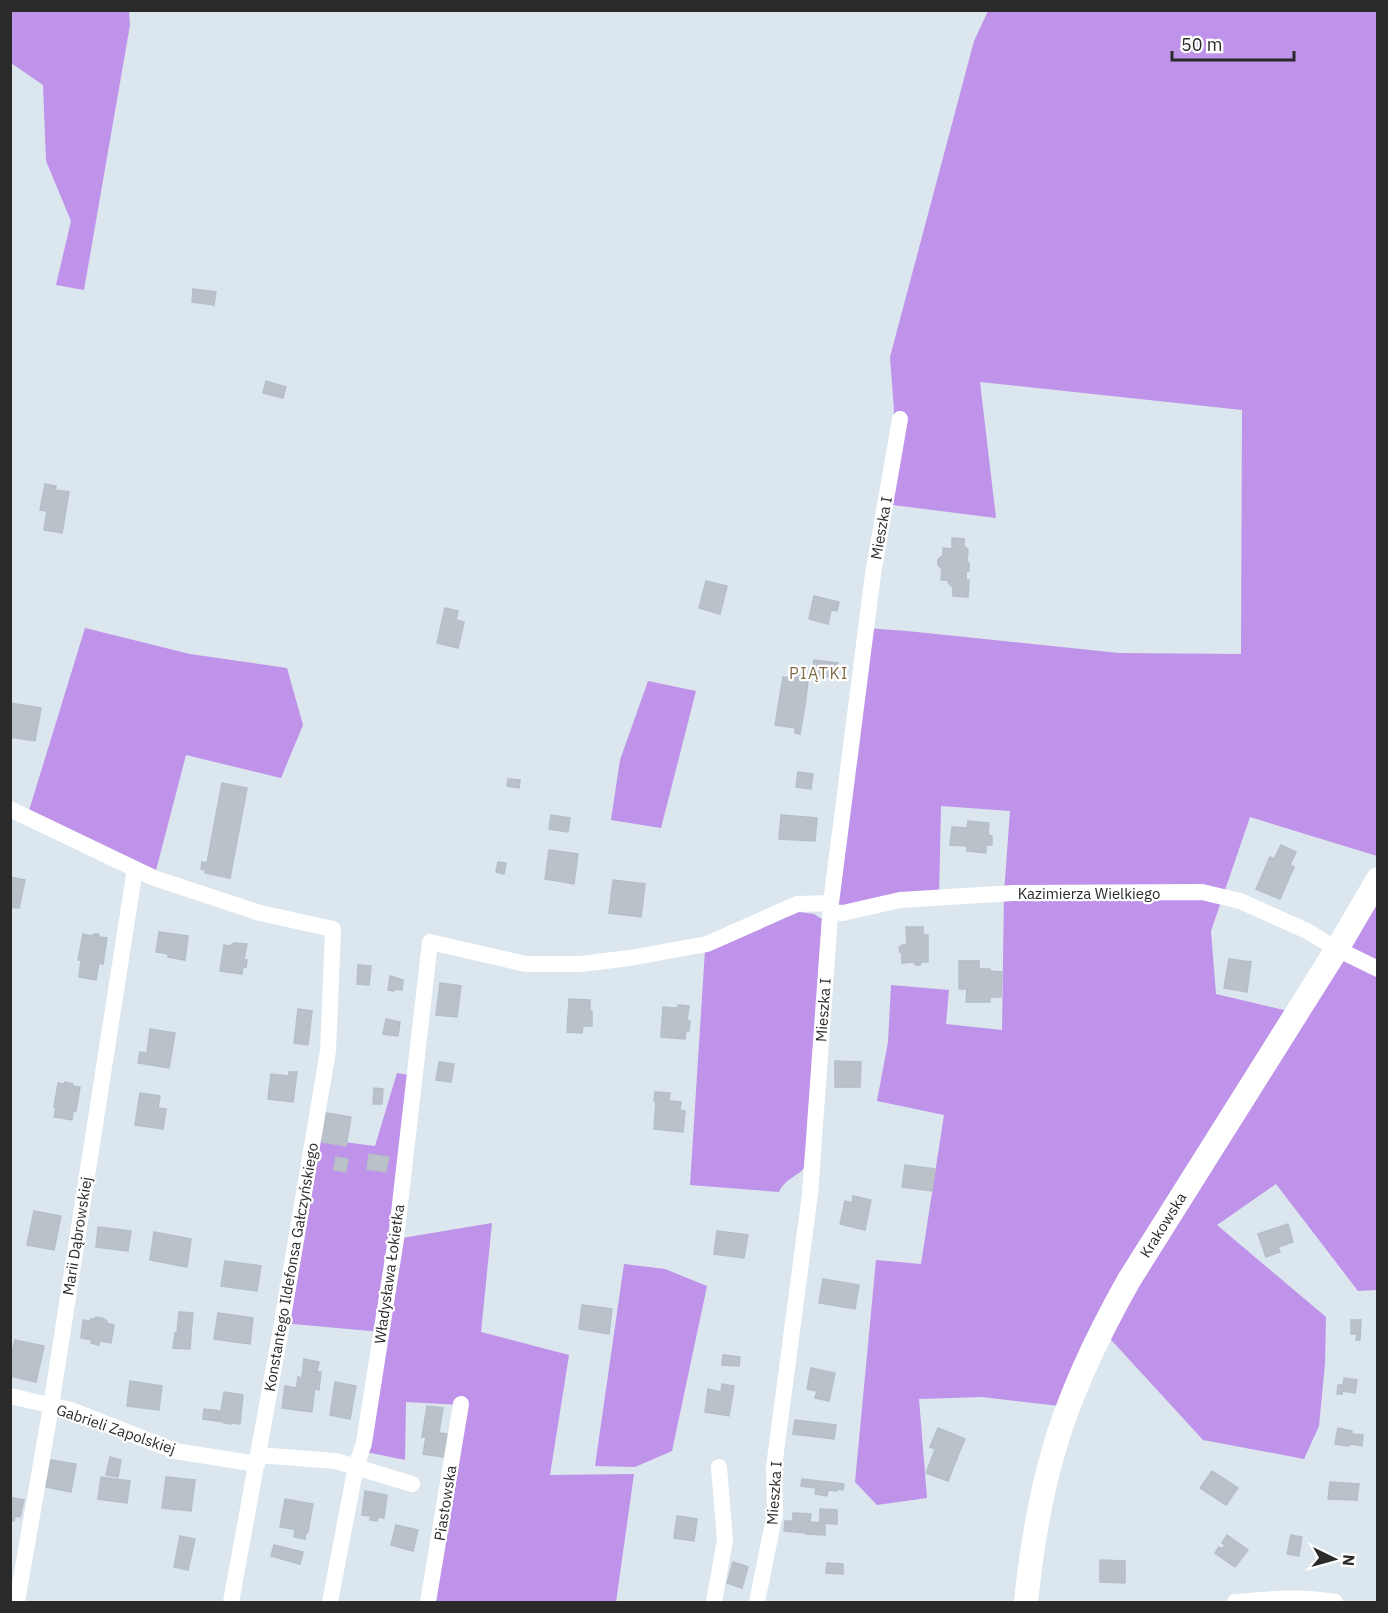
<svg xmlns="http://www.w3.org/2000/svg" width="1388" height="1613" font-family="'IBM Plex Sans',sans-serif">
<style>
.green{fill:#be93e9}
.building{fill:#bbc1c9;stroke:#b5bfc9;stroke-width:1.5}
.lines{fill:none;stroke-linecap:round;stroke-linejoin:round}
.street{stroke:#fff;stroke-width:16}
.secondary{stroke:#fff;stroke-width:24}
.labels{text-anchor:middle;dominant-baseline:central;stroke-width:4.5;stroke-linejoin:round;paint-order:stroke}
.street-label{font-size:15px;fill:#2a2a2a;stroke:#fff}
.neighbourhood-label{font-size:16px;letter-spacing:1.5px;fill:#7f6c47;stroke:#fff}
</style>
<rect width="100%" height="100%" fill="#dbe6ee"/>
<path class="green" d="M10 11H129L130 25 84 290 56 285 71 221 46 161 43 85 11 63Z
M988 11H1377V856L1250 817 1211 931 1216 994 1297 1013 1377 879V1290L1358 1291 1276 1184 1217 1225 1326 1317 1325 1364 1319 1426 1304 1459 1203 1440 1102 1330 1068 1407 982 1397 919 1399 927 1498 877 1505 855 1482 876 1260 921 1264 944 1115 877 1101 888 1042 891 985 949 990 946 1024 1002 1030 1004 893 1010 811 941 806 939 897 843 913 831 903 866 628 907 631 1119 653 1241 654 1242 410 980 382 996 518 885 504 894 410 890 357 974 41Z
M85 628 190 654 287 668 303 725 281 778 186 755 154 878 27 817Z
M648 681 696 691 661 828 611 820 620 760Z
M799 912 814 914 822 919 806 1165C799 1177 786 1177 779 1192L690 1185 705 950Z
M397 1073 415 1076 396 1239 492 1223 481 1332 569 1355 550 1475 634 1474 616 1602H428L461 1405 406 1402 405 1460 361 1451 381 1332 282 1323 313 1138 375 1146Z
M624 1264 665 1269 707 1286 672 1451 635 1467 595 1466Z"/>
<path class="building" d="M193 289 216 292 214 305 192 302Z
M266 381 286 387 283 398 263 393Z
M45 484 56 486 55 490 69 492 62 533 44 530 47 511 40 510Z
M952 538 964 539V546L968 550 967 562 969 563V571H966V580H969L968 597 953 596V586H951L948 582V580H941L942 569 938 565V559L943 556V548L952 549Z
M706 581 727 586 720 614 699 608Z
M814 596 839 602 837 611 831 610 828 624 809 619Z
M445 608 458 611 456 620 464 622 458 648 437 643Z
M814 660 838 663 835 678 812 675Z
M794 673 801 674V679L808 681 805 705 779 701 783 677 793 678Z
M779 701 805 705 800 734 795 733V728L775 725Z
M10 703 41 708 35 741 10 737Z
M798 772 813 774 811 789 796 787Z
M508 779 520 780 519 788 507 786Z
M222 783 247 788 230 878 205 873V870L201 869 202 862 207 863Z
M551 815 570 818 568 832 549 829Z
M781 815 817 818 815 841 779 839Z
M968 821 989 823 988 835 992 836V845H986V853L967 851V846L950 845 952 827 967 828Z
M1281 845 1296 852 1290 865 1294 867 1280 899 1256 889 1270 857 1274 859Z
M549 850 578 854 574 884 545 879Z
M498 862 506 863 504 874 496 872Z
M10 877 25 880 19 908 10 907Z
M613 880 645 884 641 917 609 913Z
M906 927H923V935H928V962H921L920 965H916L913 962 902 963V954L900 952 899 948 902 945H907Z
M159 932 188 936 185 960 168 957V954L156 952Z
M83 934 91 936 94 934H98L100 937 107 938 103 964 99 963 96 980 79 977 81 960H78Z
M234 943 247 944 244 959 247 960 246 967 243 966 242 974 220 971 224 945 230 946Z
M1229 959 1251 962 1247 992 1224 988Z
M959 961H979V969H990V971L1002 972 1001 997H990V1002H966L967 989H959Z
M358 965 371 966 369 985 357 984Z
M390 976 403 980 402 990 394 989V991L388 990Z
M440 983 461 986 457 1017 436 1015Z
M569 999 590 1000V1011H592V1026H583L582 1033 567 1032Z
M678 1005 689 1006 687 1020 690 1021 689 1031 686 1030 685 1039 661 1037 663 1007 677 1008Z
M298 1009 312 1011 308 1045 294 1043Z
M386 1019 400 1022 398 1036 383 1034Z
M150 1029 175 1033 169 1068 138 1063 140 1052 147 1053Z
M835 1061 861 1062 860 1087H835Z
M439 1062 454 1064 451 1082 436 1080Z
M289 1072H297L293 1102 268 1099 271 1074 289 1076Z
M65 1082 73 1084V1086L80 1087 76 1111 73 1110 72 1120 54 1117 56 1108 54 1107 58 1083 64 1084Z
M374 1088 383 1089 382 1104H373Z
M655 1092 670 1093 669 1101 681 1102 680 1110 685 1111 683 1132 654 1129 656 1101H654Z
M140 1093 160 1096 158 1108 166 1109 163 1129 135 1125Z
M326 1113 351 1117 346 1146 322 1142Z
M369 1154 389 1157 386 1172 367 1169Z
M336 1157 348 1159 346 1172 334 1170Z
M905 1165 935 1169 932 1191 902 1187Z
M853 1196 871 1200 865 1230 840 1224 845 1201 852 1203Z
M34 1211 61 1216 54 1250 27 1245Z
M1288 1224 1293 1242 1278 1247 1280 1252 1266 1257 1258 1234Z
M98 1227 131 1231 128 1251 96 1247Z
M717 1231 748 1235 744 1258 714 1254Z
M154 1232 191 1239 187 1267 150 1260Z
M225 1261 261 1266 257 1291 221 1286Z
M823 1279 859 1285 855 1309 819 1303Z
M582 1305 612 1309 609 1334 579 1329Z
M179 1312 193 1313 191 1335 177 1333Z
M218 1313 253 1318 250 1344 214 1339Z
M96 1317 102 1318 107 1321 106 1323 114 1325 111 1343 100 1341 99 1345 91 1343 92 1340 81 1338 83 1320 91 1321V1319H94Z
M1351 1320H1361L1360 1340H1356L1357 1334H1351Z
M175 1333 191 1335 190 1349 173 1348Z
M15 1340 44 1346 36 1382 10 1376V1361Z
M723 1355 740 1357 739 1366 722 1365Z
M304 1359 319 1362 317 1372 303 1369Z
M811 1368 835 1373 829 1401 815 1398 817 1391 807 1389Z
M303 1369 317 1372 315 1385 297 1383 298 1377 302 1378Z
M317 1372H321L319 1390 315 1389Z
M1344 1378 1357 1380 1355 1393 1342 1391V1394H1337L1338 1385H1343Z
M130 1381 162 1386 159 1410 127 1406Z
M335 1382 356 1386 350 1419 330 1415Z
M297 1383 315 1385 312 1412 282 1408 285 1386 296 1388Z
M722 1384 734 1386 729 1416 705 1412 708 1389 721 1392Z
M224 1392 243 1395 240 1424 231 1423V1424L224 1423V1422L203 1419 204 1409 221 1411Z
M427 1406 443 1408 439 1433 447 1434 444 1457 423 1454 426 1437H422Z
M795 1420 836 1425 834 1439 793 1434Z
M938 1428 965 1439 957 1458 930 1447Z
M1338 1428 1352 1431V1434L1363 1435 1362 1446 1350 1444 1349 1446 1335 1444Z
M935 1450 957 1458 948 1481 926 1473Z
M110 1457 121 1460 118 1477 106 1475Z
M51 1460 76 1464 71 1492 46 1487Z
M1212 1471 1238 1488 1226 1505 1200 1488Z
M101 1477 130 1481 127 1503 98 1499Z
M166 1477 195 1480 191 1511 162 1508Z
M802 1479 844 1484 843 1490 837 1489V1491L828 1490 827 1496 815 1494 816 1488 801 1486Z
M1330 1482 1359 1484 1357 1500 1328 1499Z
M365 1491 387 1495 384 1518 378 1517 377 1521 370 1520 371 1516 362 1515Z
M10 1497 24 1500 20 1517 15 1516 14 1521 10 1520Z
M285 1499 313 1504 308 1532 280 1527Z
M820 1509 837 1510V1524L820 1523Z
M793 1513 811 1514 810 1522H807L806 1533 784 1531 785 1521H793Z
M677 1516 697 1519 694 1541 674 1538Z
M807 1522 825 1523V1535L806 1534Z
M396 1525 418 1530 413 1551 391 1545Z
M295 1530 306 1532 305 1539 294 1537Z
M1227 1535 1248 1550 1235 1567 1215 1553 1219 1547 1222 1549 1225 1545 1222 1543Z
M1291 1535 1302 1537 1299 1556 1287 1554Z
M180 1536 195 1539 188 1570 174 1567Z
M274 1545 303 1552 300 1564 271 1556Z
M1100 1560 1125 1561V1583L1100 1582Z
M733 1562 748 1567 742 1588 727 1583Z
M827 1563 843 1564V1574L826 1573Z"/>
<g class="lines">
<path class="street" d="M10 809 154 878 260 913 333 929 328 1051 282 1323 231 1602
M831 912 843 913 900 900 1013 893 1202 892 1240 901 1307 931 1337 949 1378 969
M10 1396 71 1410 175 1451 257 1464
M259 1455 336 1461 412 1484
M17 1602 51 1406 135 869
M330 1602 356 1466 364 1443 396 1239 430 942 526 964H580L630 958 707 944 797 904 831 903
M428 1602 461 1404
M714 1602 725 1540 719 1467
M757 1602 775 1513 774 1467 810 1194 831 903 873 574 900 419
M1235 1602C1270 1599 1300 1596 1335 1602"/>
<path class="secondary" d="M1026 1602C1031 1552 1039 1502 1053 1453 1070 1392 1098 1335 1129 1280L1337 949 1378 879"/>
</g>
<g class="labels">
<g class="street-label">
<text transform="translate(881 528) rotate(-80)">Mieszka I</text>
<text x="1089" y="893">Kazimierza Wielkiego</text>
<text transform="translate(823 1010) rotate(-86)">Mieszka I</text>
<text transform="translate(1163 1225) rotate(-58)">Krakowska</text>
<text transform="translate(77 1236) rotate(-81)">Marii Dąbrowskiej</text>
<text transform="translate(291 1267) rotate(-80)">Konstantego Ildefonsa Gałczyńskiego</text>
<text transform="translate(389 1274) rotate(-82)">Władysława Łokietka</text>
<text transform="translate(116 1429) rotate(19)">Gabrieli Zapolskiej</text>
<text transform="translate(774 1493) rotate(-86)">Mieszka I</text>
<text transform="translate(445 1503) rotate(-81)">Piastowska</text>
</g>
<g class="neighbourhood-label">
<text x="819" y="673">PIĄTKI</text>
</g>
</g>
<rect width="1388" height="1613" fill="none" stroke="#2a2a2a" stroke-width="24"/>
<g transform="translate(1334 1559) rotate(95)" stroke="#ffffff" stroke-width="4.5" paint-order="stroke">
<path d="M0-4.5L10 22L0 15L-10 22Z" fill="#2a2a2a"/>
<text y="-9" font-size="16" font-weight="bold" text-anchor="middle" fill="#2a2a2a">N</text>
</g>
<path d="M1172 51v9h122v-9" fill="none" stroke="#2a2a2a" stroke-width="3"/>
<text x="1181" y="51" font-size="18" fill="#2a2a2a" stroke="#ffffff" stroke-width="4.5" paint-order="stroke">50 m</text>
</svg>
